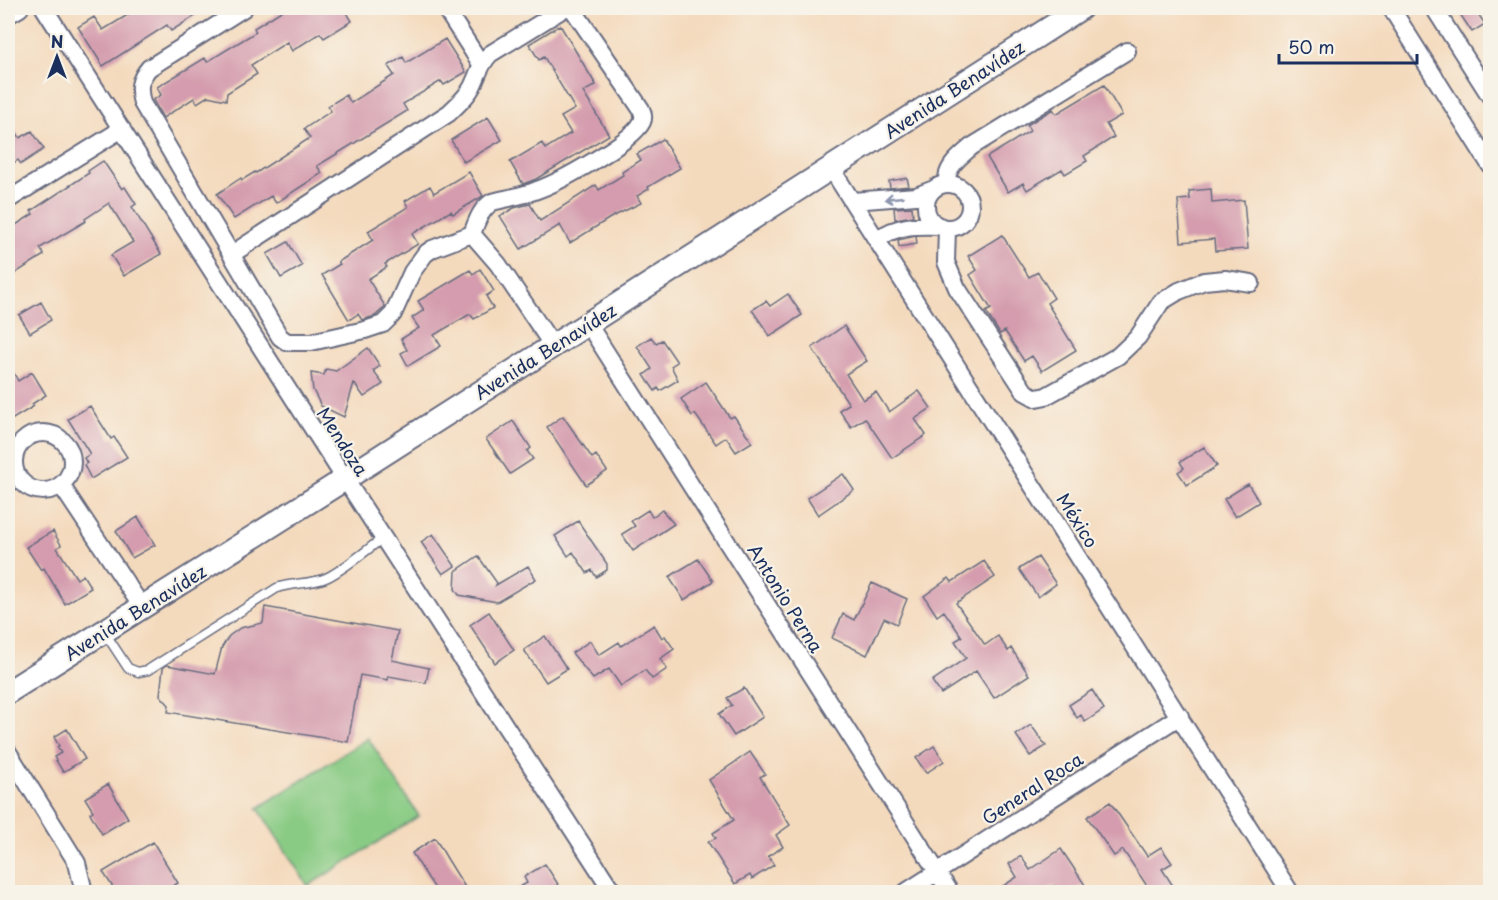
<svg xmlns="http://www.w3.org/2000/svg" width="1498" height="900" font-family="'Playpen Sans',sans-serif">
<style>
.green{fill:#89cb84;stroke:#527d71;stroke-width:1.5}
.building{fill:#d49cae}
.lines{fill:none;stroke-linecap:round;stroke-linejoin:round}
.service-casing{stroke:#676b7f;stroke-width:11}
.minor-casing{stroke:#676b7f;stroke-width:20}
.secondary-casing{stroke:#676b7f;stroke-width:26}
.service{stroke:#fff;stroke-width:8}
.minor{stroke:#fff;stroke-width:16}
.secondary{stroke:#fff;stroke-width:22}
.oneway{stroke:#8d97ae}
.labels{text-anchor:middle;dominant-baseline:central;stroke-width:4.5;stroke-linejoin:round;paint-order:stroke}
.street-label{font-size:18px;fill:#1b2f5e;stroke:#f7f3e8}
</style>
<rect width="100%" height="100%" fill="#f7f3e8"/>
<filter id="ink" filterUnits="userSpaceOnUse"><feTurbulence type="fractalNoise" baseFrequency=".0167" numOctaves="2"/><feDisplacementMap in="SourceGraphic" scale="12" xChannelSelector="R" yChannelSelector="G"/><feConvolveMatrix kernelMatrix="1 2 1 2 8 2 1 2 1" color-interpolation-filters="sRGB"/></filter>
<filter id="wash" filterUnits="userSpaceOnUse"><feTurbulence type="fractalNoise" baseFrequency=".008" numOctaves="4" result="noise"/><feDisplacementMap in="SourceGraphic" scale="24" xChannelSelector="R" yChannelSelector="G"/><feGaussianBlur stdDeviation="1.35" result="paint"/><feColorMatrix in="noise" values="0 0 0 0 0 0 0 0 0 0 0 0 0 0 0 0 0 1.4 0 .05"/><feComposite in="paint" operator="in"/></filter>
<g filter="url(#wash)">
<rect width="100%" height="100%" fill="#f4dabd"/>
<path class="green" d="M368 738 419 816 308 886 258 808Z"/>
<g id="blocks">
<path class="building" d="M139 8H208L171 31 167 25 103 66 78 27 94 17 103 30Z
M286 8H344L352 21 324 38 320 33 292 51 287 42 251 65 257 74 227 93 226 100 208 96 197 103 194 98 163 118 153 100 161 95 157 87 205 58 207 62 256 32 254 28Z
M1456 8H1474L1485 24 1472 32Z
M560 25 596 85 583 92 609 135 536 179 523 184 510 162 542 143 545 149 571 133 561 117 575 109 544 57 539 60 529 44Z
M445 39 466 72 444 85 441 81 403 104 407 111 317 166 322 173 276 203 271 196 234 219 217 194 241 178 242 180 255 172 256 173 310 138 304 129 331 111 328 106 346 95 351 103 394 75 388 66 403 57 406 63Z
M1104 85 1122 115 1106 124 1114 137 1084 156 1087 161 1065 174 1062 169 1027 190 1023 183 1008 192 987 157 1030 131 1027 125 1053 109 1056 114Z
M488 117 502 140 464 162 451 140Z
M8 119 20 138 32 131 44 149 21 164 18 160 8 167Z
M663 139 680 168 648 187 649 189 637 196 641 203 610 218 570 243 560 225 521 249 500 216 514 208 530 204 540 221 596 185 599 190 623 175 622 172 641 160 637 154Z
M103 161 122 189 125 187 136 204 132 207 161 254 124 276 111 255 133 242 109 203 85 219 86 221 40 248 44 255 8 278V230L33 214 31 211 89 173 88 171Z
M469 172 483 196 453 214 451 211 412 234 418 244 385 264 387 267 368 279 385 306 384 308 375 316 362 320 358 314 349 320 322 275 340 264 338 262 373 240 368 231 408 207 405 201 430 186 434 193Z
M907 178 909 186 890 188 889 181Z
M1211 189 1212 203 1244 200 1248 249 1215 251 1214 239 1181 242 1178 200 1190 199 1189 191Z
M912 207 913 216 895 219 894 208Z
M1002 235 1029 277 1038 272 1054 298 1047 303 1076 350 1042 371 1032 356 1024 361 1005 331 1000 334 986 312 991 309 970 275 977 270 968 256Z
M916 236 917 244 899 247 898 240Z
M288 242 302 266 281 278 267 254Z
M480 269 494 291 486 296 493 308 474 319 470 314 434 335 441 346 408 366 401 353 407 350 401 339 419 328 412 318 424 310 418 301 470 270 473 274Z
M788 294 802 315 770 336 752 310 766 301 770 306Z
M41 302 51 320 30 333 19 315Z
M844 326 867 361 846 374 863 400 876 392 889 412 919 391 931 408 915 419 926 435 892 458 865 418 851 427 839 410 849 404 812 348Z
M651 337 656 343 662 340 677 362 671 366 678 380 660 391 658 388 655 391 644 375 652 369 637 346Z
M368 348 380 366 373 371 383 384 364 397 354 383 344 417 321 406 313 390 311 373 324 375 326 369 336 371Z
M8 362 18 381 32 372 46 395 32 404 34 406 8 422Z
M706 382 730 418 734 416 752 442 736 452 726 437 716 444 695 414 692 416 681 399Z
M90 406 111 439 114 437 127 457 91 479 84 465 87 463 84 458 90 454 68 419Z
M563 416 592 458 596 455 607 471 586 485 547 427Z
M513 421 531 448 527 451 533 459 510 474 486 439Z
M1204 447 1217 466 1187 485 1178 472 1184 468 1180 462Z
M843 474 854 490 818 515 807 498Z
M1248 484 1259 502 1235 517 1224 499Z
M648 510 652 517 662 510 674 524 633 551 622 534 635 526 631 521Z
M138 517 155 545 132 558 116 531Z
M578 521 607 564V570L596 577 592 570 587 573 573 552 568 556 555 536Z
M53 531 61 545 57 548 77 579 83 575 91 588 65 604 44 568 41 570 26 547Z
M433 534 455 566 443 574 421 542Z
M478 556 497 583 496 585 528 566 536 579 497 602 459 595 455 589 456 571Z
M1038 557 1056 584 1038 597 1019 569Z
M698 559 713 581 684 600 669 577Z
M984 561 995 577 956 603 985 645 998 636 1008 651 1011 648 1029 675 994 698 976 671 941 694 932 681 966 658 955 641 962 637 944 611 937 616 924 596 949 578 952 582Z
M872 583 907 599 897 624 884 618 867 655 832 638 843 614 854 620Z
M265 607 398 631 392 660 429 668 426 683 389 676 388 680 360 675 348 742 168 712 169 705 160 695 163 668 167 665 215 674 222 647 229 636 240 628 263 623Z
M489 612 514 650 495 663 470 625Z
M654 625 662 638 665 636 674 649 660 659 667 669 652 679 645 670 621 686 609 669 593 679 572 653 590 641 599 655 619 642 621 646Z
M545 636 567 669 546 682 524 650Z
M744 688 763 717 734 736 719 714 732 705 727 698Z
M1092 690 1104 709 1085 722 1081 715 1077 718 1069 705Z
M1031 725 1046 746 1030 756 1016 735Z
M67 729 85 759 63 772 54 757 61 753 57 747 59 746 54 737Z
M934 746 944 761 926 773 916 758Z
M750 752 765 774 760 777 790 825 776 835 783 847 768 856 774 865 752 879 750 875 735 884 708 842 716 838 713 833 734 820 709 780Z
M108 784 128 818 102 834 90 813 93 811 85 798Z
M1110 802 1147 856 1161 847 1172 863 1162 869 1177 892H1151L1123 850 1114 856 1087 817Z
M435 838 448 860 468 892H437L412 853Z
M153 842 178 883 163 892H116L103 872Z
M1061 849 1085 885 1073 892H1058L1054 886 1044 892H994L1017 877 1009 864 1021 856 1030 870Z
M545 864 563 892H511L527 883 524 877Z"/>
</g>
</g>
<g filter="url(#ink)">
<use href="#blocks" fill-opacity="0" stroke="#676b7f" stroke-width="1.5"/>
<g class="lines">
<g class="service-casing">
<path id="service" d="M105 633 128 668 138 672 148 670 277 588C293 582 312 585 328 577 347 567 365 551 383 538"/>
</g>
<g class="minor-casing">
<path id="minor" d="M44 8 345 479 613 892
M244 8 149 68C139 80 138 88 142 103L280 337 287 342H311L365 330 383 324 393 314 412 272 425 254 432 249 472 234
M445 8 481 64
M1391 8 1490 165
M1434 8 1490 96
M8 15 20 8
M831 168 1290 892
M947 184C945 167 960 157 971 147L1127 51
M926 206a22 22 0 1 1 44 0a22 22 0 1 1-44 0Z
M8 200 122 129
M853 201 916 196 934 189
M947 228 946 262 957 288 1025 392 1036 398 1046 396 1118 356 1138 337 1161 302 1179 291 1204 281 1225 279 1251 283
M472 234 498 264 553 346
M878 239C897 225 916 225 940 226
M232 254 449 113C457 105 466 98 472 87 478 75 480 64 490 54L565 8H572L641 109C643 113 644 118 642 122 632 142 560 182 537 190 523 196 507 198 492 202 480 210 477 221 472 234
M588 324 950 892
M14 462a29 29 0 1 1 58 0a29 29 0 1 1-58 0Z
M61 485 142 607
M8 752 77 863 84 892
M906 892 1180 716"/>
</g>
<g class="secondary-casing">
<path id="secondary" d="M8 692 345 479 1081 8"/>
</g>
<use href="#service" class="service"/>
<use href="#minor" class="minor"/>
<use href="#secondary" class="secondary"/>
</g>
<defs><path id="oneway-shaft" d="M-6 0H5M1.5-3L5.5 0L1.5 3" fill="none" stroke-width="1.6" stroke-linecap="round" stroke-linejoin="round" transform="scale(1.5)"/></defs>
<use class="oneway" href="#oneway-shaft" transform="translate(894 198) rotate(174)"/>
</g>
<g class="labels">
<g class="street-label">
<text transform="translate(954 89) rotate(-33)">Avenida Benavídez</text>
<text transform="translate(545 351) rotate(-32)">Avenida Benavídez</text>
<text transform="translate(343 441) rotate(57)">Mendoza</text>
<text transform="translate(1078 520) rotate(58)">México</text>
<text transform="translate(786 598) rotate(58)">Antonio Perna</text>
<text transform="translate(135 612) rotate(-32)">Avenida Benavídez</text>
<text transform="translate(1032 788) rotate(-33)">General Roca</text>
</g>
</g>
<rect width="1498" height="900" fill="none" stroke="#f7f3e8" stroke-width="30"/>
<g transform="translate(57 57)" stroke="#f7f3e8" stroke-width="4.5" paint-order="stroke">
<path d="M0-4.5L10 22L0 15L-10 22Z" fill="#1b2f5e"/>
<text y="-9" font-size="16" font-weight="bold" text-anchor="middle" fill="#1b2f5e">N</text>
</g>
<path d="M1279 54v9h138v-9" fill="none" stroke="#1b2f5e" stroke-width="3"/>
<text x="1288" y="54" font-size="18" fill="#1b2f5e" stroke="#f7f3e8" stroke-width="4.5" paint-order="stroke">50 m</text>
</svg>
